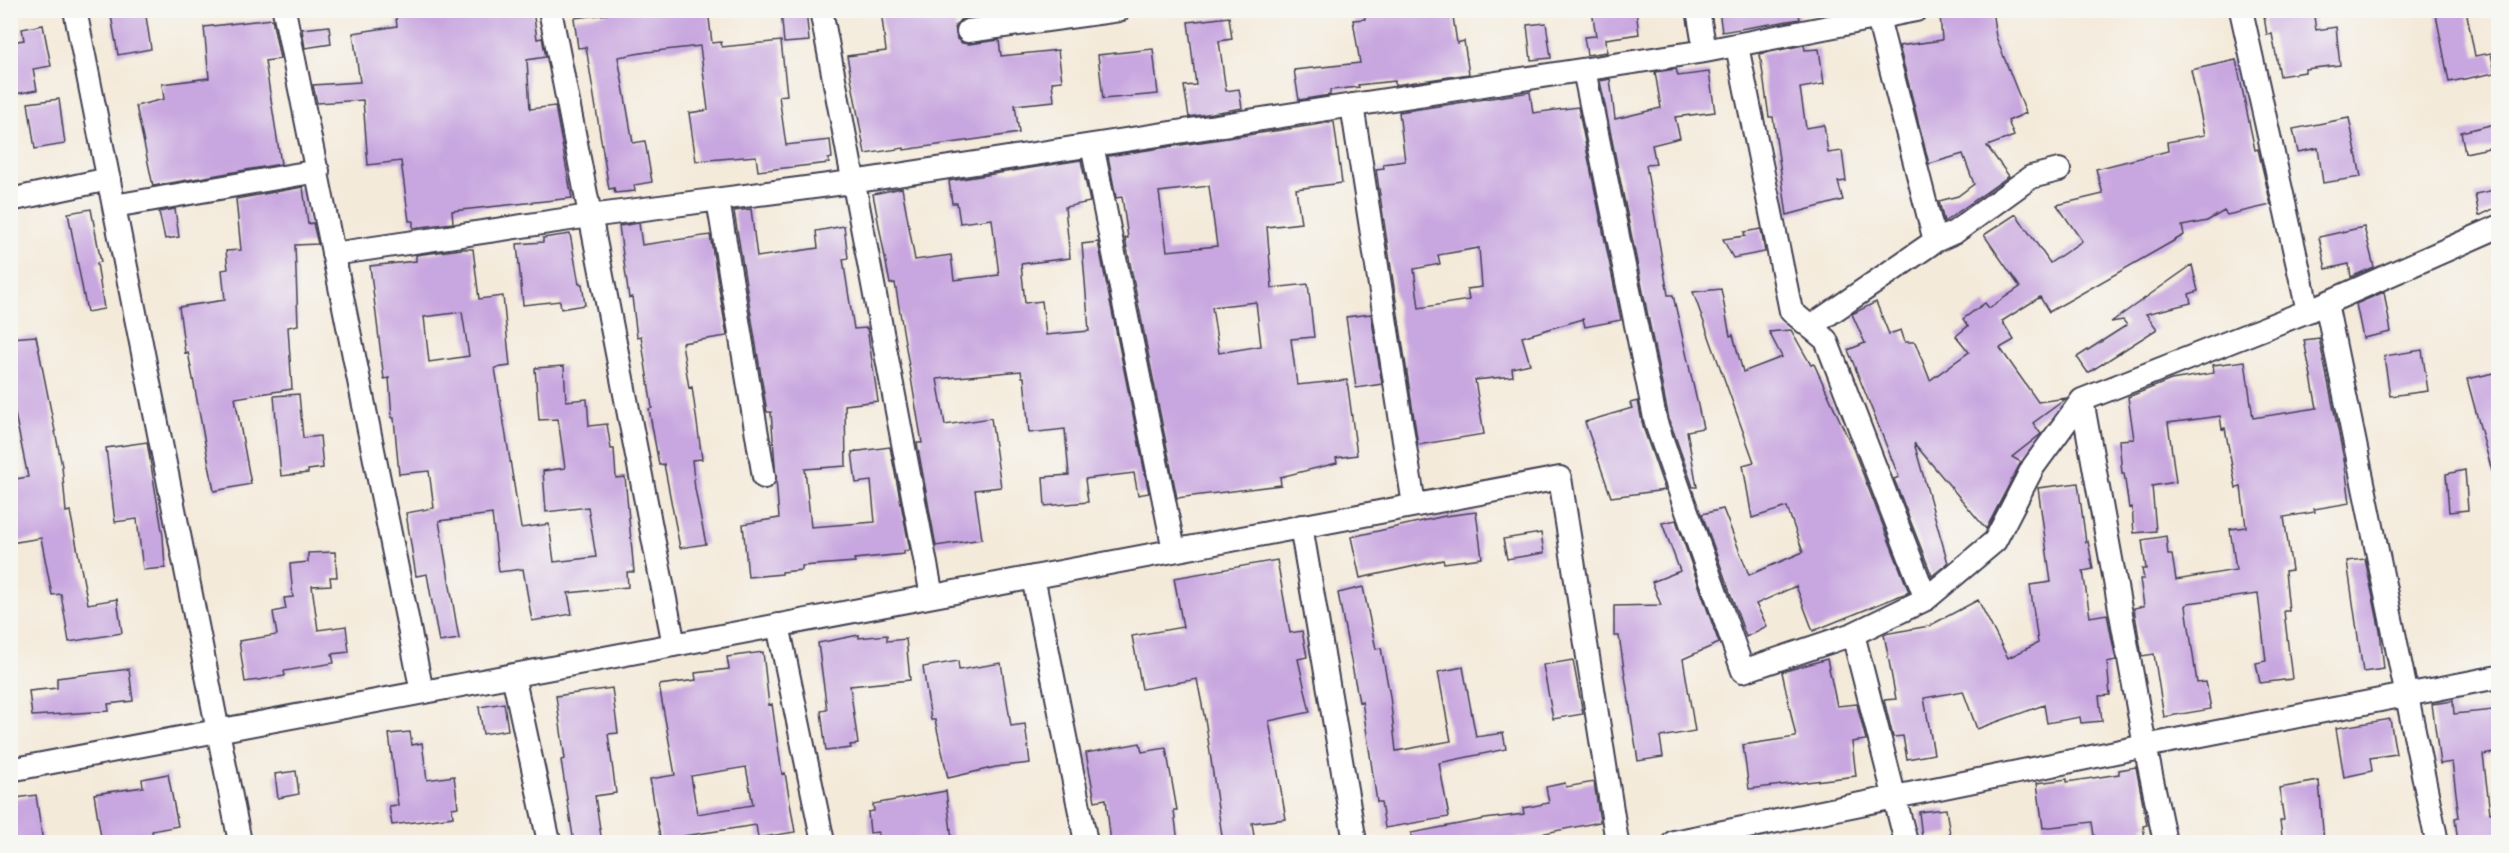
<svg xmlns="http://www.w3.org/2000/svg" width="2509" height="853" font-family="'Balsamiq Sans',sans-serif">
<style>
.building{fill:#c8a6df;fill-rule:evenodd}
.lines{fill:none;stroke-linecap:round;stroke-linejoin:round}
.minor-casing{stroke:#424053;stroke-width:26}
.minor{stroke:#fff;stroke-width:22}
</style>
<rect width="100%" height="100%" fill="#f6f6f2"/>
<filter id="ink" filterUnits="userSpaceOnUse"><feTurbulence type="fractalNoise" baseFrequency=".0167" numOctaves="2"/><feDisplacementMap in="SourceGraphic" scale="12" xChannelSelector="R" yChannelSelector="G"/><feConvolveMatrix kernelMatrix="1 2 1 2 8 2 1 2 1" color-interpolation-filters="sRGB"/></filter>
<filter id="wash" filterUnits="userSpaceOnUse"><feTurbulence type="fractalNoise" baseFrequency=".008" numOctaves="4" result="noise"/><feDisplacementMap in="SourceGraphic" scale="24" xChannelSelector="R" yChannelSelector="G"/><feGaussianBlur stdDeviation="1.35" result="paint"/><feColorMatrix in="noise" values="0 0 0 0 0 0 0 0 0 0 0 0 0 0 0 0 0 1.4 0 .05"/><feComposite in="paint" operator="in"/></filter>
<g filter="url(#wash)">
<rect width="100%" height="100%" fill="#f4eada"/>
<g id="blocks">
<path class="building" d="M110 10H145L151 49 118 55Z
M395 10H443L444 15 474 10H533L537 39 542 38 546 57 527 60 530 109 555 106 572 198 452 211 453 223 413 228V221H409L401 161 368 165 363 100 317 103 313 85 360 82 353 33 397 26Z
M607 10H708L712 43 721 42 722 47 781 41 787 95 779 96 786 145 830 140 832 158 828 159 829 163 758 171 756 156 696 161 689 113 708 110 700 46 647 52 618 57 633 143 645 141 652 182 634 185 635 191 615 193 614 188 609 189 586 47 578 48 574 18 607 14Z
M781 10H806L809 41 784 43Z
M881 10H995V14L960 20 955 26 957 39 962 43 969 44 999 40 1001 56 1058 50 1062 81 1052 82 1054 101 1015 105 1019 133 904 150V148L865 154 847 56 886 51Z
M1364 10H1452L1457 43 1464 41 1469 74 1395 85V81L1358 85 1359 87 1330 90V95L1299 100 1294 70 1360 63 1353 20 1365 19Z
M1592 10H1636L1639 34 1606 39 1607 52 1587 55 1584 37 1596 36Z
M1719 10H1798L1800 19 1722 32Z
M1974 10H1992L1996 37 2026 113 2008 121 2014 136 1987 146 2009 176 1944 222 1939 201 1958 196 1974 184 1963 154 1929 164 1899 46 1942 40 1940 14Z
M2263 10H2313L2316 30 2336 27 2340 65 2305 69V72L2280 76 2272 34 2267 35Z
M2435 10H2466L2475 56 2491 53 2495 73 2449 82Z
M1229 17 1232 39 1219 41 1226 91 1239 89 1242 108 1189 117 1184 86 1196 85 1188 22Z
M272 19 280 59 265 61 281 164 153 186 136 106 164 99 162 84 209 78 204 27Z
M1546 23 1551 58 1531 60 1527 25Z
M43 25 51 66 33 69 37 90 10 95V42L24 40 22 29Z
M329 26 331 44 305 48 302 29Z
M1804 45 1805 50 1819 49 1824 84 1800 88 1806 128 1824 125 1828 153 1842 151 1846 181 1838 182 1843 200 1787 215 1773 117H1769L1760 54Z
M1153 49 1158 94 1103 99 1098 55Z
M2236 60 2255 150 2258 149 2271 205 2227 215 2224 211 2207 221 2182 226 2184 235 2049 312 2040 297 2002 321 2014 340 2000 348 2038 402 2067 398 2033 423 2041 434 2012 457 2021 462 1986 529 1914 443 1948 563 1932 576 1894 479 1899 477 1848 350 1865 343 1852 314 1876 302 1889 334 1901 330 1905 342H1915L1930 380 1969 352 1956 336 1968 326 1963 319 1985 303 1989 308 2020 287 1984 235 2016 214 2050 263 2082 241 2057 205 2103 194 2096 169 2168 151 2167 142 2205 135 2191 70Z
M1676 69 1678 76 1709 72 1715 112 1675 117 1680 138 1652 145 1656 164 1646 165 1668 295H1673L1703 428 1687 431 1697 487H1693L1669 419 1600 81 1610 79 1615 119 1661 108 1655 72Z
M1530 92 1533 113 1578 107 1621 320 1585 327 1583 319 1522 337 1530 364 1512 368 1513 376 1475 380 1484 434 1418 445 1376 169 1384 168 1383 164 1405 161 1399 112ZM1479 248 1482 287 1467 289 1469 300 1419 308 1414 269 1440 264 1438 255Z
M59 99 65 144 35 149 28 103Z
M2349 118 2361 177 2323 183 2318 148 2298 152 2293 129Z
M1334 122 1342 183 1296 189 1301 223 1267 227 1272 288 1308 284 1314 337 1291 339 1297 385 1347 380 1357 455 1336 458 1337 463 1280 477 1281 485 1177 498 1125 238H1128L1122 197 1116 198 1108 156ZM1209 186 1217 246 1167 251 1159 192ZM1256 302 1261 346 1219 353 1212 307Z
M2499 123V146L2465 153 2461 132Z
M1081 160 1090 202 1065 207 1070 258 1021 264 1025 303 1042 301 1046 335 1089 331 1082 244 1098 242 1149 493 1138 495 1134 473 1085 479 1088 502 1045 506 1043 477 1069 475 1065 429 1029 433 1024 377H1022L1021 371 937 379 945 425 991 418 1001 487 975 490 982 539 936 546 917 443H922L895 283 890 284 873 194 902 188 915 260 951 255 954 280 999 275 992 219 960 223 957 203H952L949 181Z
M303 187 308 224 313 223 318 244 295 245 298 325 288 327 292 389 235 398 251 484 214 491 188 352 185 353 179 307 225 300 222 270 228 269 226 251 241 250 236 199Z
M2499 189V206L2479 216 2475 194Z
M91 209 101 262 97 263 104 309 87 312 68 213Z
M175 209 179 237 165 239 159 212Z
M751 209 757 257 818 248 816 231 844 226 848 258 843 259 854 329 867 328 878 401 845 405 846 466 805 469 811 527 875 522 871 481 856 483 852 452 890 447 910 550 904 551V554L854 559 855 562 802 566V570L782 572V574L748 577 743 524 779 518 771 412H767L734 211Z
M639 223 642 245 710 235 727 336 682 343 689 388 692 387 702 459 692 460 695 489 706 544 680 548 664 464 659 465 649 409 652 408 641 336 637 337 632 297 629 298 619 226Z
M2364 227 2374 267 2351 277 2349 264 2326 269 2319 237Z
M1761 229 1765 252 1733 258 1723 239 1745 236 1744 232Z
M570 234 579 284H582L585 305 561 309 560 301 523 305 517 244 543 242V238Z
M462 249H473L479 299 503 296 510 366 495 368 521 528 549 524 554 562 596 557 588 507 546 512 543 471 565 468 558 419 539 420 535 368 564 366 566 401 587 399 589 426 607 424 611 449H614L616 478 625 477 634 572H627L628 587 568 593 572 614 532 621 523 569 499 572 492 514 439 521 459 639 439 642 427 574 416 576 406 513 434 508 429 471 399 474 394 418H392L389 378 384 379 370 266 416 261V255ZM462 312 469 356 429 362 424 317Z
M2192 265 2198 291 2189 294 2191 303 2146 314 2157 329 2088 373 2077 357 2127 325 2123 320 2111 322Z
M1721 289 1730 336 1733 335 1743 372 1782 357 1769 332 1791 330 1811 365 1814 364 1854 451 1909 592 1813 631 1796 586 1756 604 1767 626 1746 637 1702 514 1723 509 1749 575 1803 552 1787 507 1752 518 1743 465 1754 462 1693 292Z
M2384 292 2391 332 2363 338 2356 304Z
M1371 314 1382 384 1356 388 1346 317Z
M36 336 62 466 66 512 70 511 88 604 117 599 122 633 69 642 61 594 52 595 41 538 10 543V480L28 477 10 390V338Z
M2319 338 2344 459 2350 503 2314 509 2315 512 2284 517 2292 570 2285 571 2289 611H2284L2292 679 2260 683 2256 663 2266 661 2258 594 2188 603 2186 606 2197 683 2206 682 2211 709 2164 717 2154 654 2142 656 2134 608 2144 606 2140 579H2144L2142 569H2146L2142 540 2166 536 2168 555H2172L2176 580 2236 570 2230 529 2246 527 2241 487 2236 488 2225 428 2222 429 2220 416 2168 423 2176 482 2152 486 2156 531 2134 533 2132 507 2129 508 2124 473H2122L2119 440 2134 439 2128 397 2171 380 2214 373 2213 365 2245 361 2253 418 2317 408 2304 340Z
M2422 350 2428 391 2390 396 2384 356Z
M2499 372V474L2493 475 2467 379Z
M299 394 303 438 320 436 323 468 308 470V473L281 476 274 396Z
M1638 401 1643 427 1665 490 1611 497 1585 422 1632 408 1630 403Z
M147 442 163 536 165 568 143 570 137 519 115 522 106 448Z
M2465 470 2468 510 2449 512 2446 474Z
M2078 483 2086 542 2088 541 2093 569 2083 571 2090 617 2107 614 2116 660 2107 662 2110 695 2099 696 2102 721 2081 723 2080 717 2047 723 2044 705 1977 729 1963 691 1924 698 1934 754 1907 759 1903 736 1893 737 1884 700 1896 699 1884 634 1929 626 1978 600 2008 658 2038 643 2030 585 2051 582 2038 488Z
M1476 512 1482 558 1444 563 1443 560 1360 578 1351 537 1445 516Z
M1676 520 1719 643 1683 659 1695 731 1660 737 1663 757 1638 761 1619 636H1614V606L1661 605 1652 582 1680 571 1662 523Z
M1541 533 1544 553 1507 559 1503 539Z
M335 552 337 577H330L331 585 312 586 318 630 346 626 349 652 332 654 334 663 284 671 285 676 245 682 239 641 277 635 273 612 286 609 284 598 293 597 290 564 308 562V553Z
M2365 559 2380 631 2384 669 2363 672 2347 561Z
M1277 560 1290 633 1302 631 1307 657 1298 659 1310 712 1269 721 1286 819 1252 823 1255 843H1223L1206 725 1197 679 1142 689 1132 636 1183 627 1174 578Z
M1363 587 1376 649 1381 648 1390 696 1396 751 1451 741 1438 672 1463 667 1476 737 1503 733 1506 749 1439 763 1449 817 1385 828 1381 802H1377L1362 701 1359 702 1338 593Z
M859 635V638L887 635V641L906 639 910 680 850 686 858 744 850 745 851 748 826 751 821 711 827 710 818 643Z
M763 652 769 705 772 704 782 774 785 773 795 832 758 838 756 825 684 836 685 843H661L650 779 675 775 659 685 696 680 695 673 729 669 727 657ZM746 767 753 805 697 814 691 776Z
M1827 659 1837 706 1857 704 1866 740 1852 742 1856 776 1749 789 1743 745 1796 737 1782 672Z
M1573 660 1583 714 1553 719 1543 665Z
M958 661 959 670 1001 663 1011 726 1025 724 1030 763 996 767 948 778 935 720H931L923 667Z
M129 669 133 701 108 704 109 711 32 716 29 691 57 688V678Z
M612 688 618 733 608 734 616 793 595 796 602 843H574L561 760 565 759 556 696Z
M2453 701 2454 714 2494 710 2498 752 2483 755 2490 813 2499 812V843H2458L2455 818 2459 817 2452 762 2440 764 2432 704Z
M504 703 508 730 483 734 479 707Z
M2390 719 2396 754 2370 758 2372 771 2344 777 2336 728Z
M410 732 412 745 422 743 427 780 454 776 458 807 452 808 453 817 392 825 389 806 398 805 389 734Z
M1140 743 1142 752 1166 748 1177 810H1174L1178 843H1111L1106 799 1095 801 1086 753Z
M2136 767 2147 825 2143 826 2146 843H2095L2092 822 2043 828 2037 783 2067 779V782L2119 774V770Z
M296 771 299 794 278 798 275 774Z
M168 774 178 826 152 831 154 843H102L94 794 143 787 142 779Z
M2319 781 2324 843H2283L2280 821 2284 820 2279 788Z
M1594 782 1600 822 1496 843H1412L1411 833 1485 819 1524 814 1523 808 1549 803 1546 787 1565 783 1566 787Z
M946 791 952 839 927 843H879L878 832 870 833 868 812 874 811 873 804Z
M36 795 43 843H10V799Z
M1946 809 1950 834 1922 838 1919 812Z"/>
</g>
</g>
<g filter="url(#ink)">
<use href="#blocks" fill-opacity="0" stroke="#424053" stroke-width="1.5"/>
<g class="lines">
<g class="minor-casing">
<path id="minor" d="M75 10 240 842
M284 10 422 692
M550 10 674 645
M821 10 932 596
M1698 10 1705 51
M1876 10 1935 241
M2241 10 2308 311
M968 31 1119 10
M1737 46 1791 311 1826 340 1926 599 1853 634 1906 842
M1584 70 1656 423 1743 671 1853 634
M1352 105 1414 505
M1092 145 1174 550
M10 200 109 179
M718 200 764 477
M114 206 318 171
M333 254 590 216 852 182 1705 51 1916 10
M2326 303 2437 842
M1810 327 1935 241 1955 232 2031 177 2059 170
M1301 526 1355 842
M1033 577 1086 842
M1926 599 1995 541 2033 467 2082 400
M778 625 823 842
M513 675 549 842
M10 770 1560 478 1617 842
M1674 842 2145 746 2498 677
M2165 842 2145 746 2082 400 2308 311 2498 227"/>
</g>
<use href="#minor" class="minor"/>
</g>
</g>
<rect width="2509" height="853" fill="none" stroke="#f6f6f2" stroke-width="36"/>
</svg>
